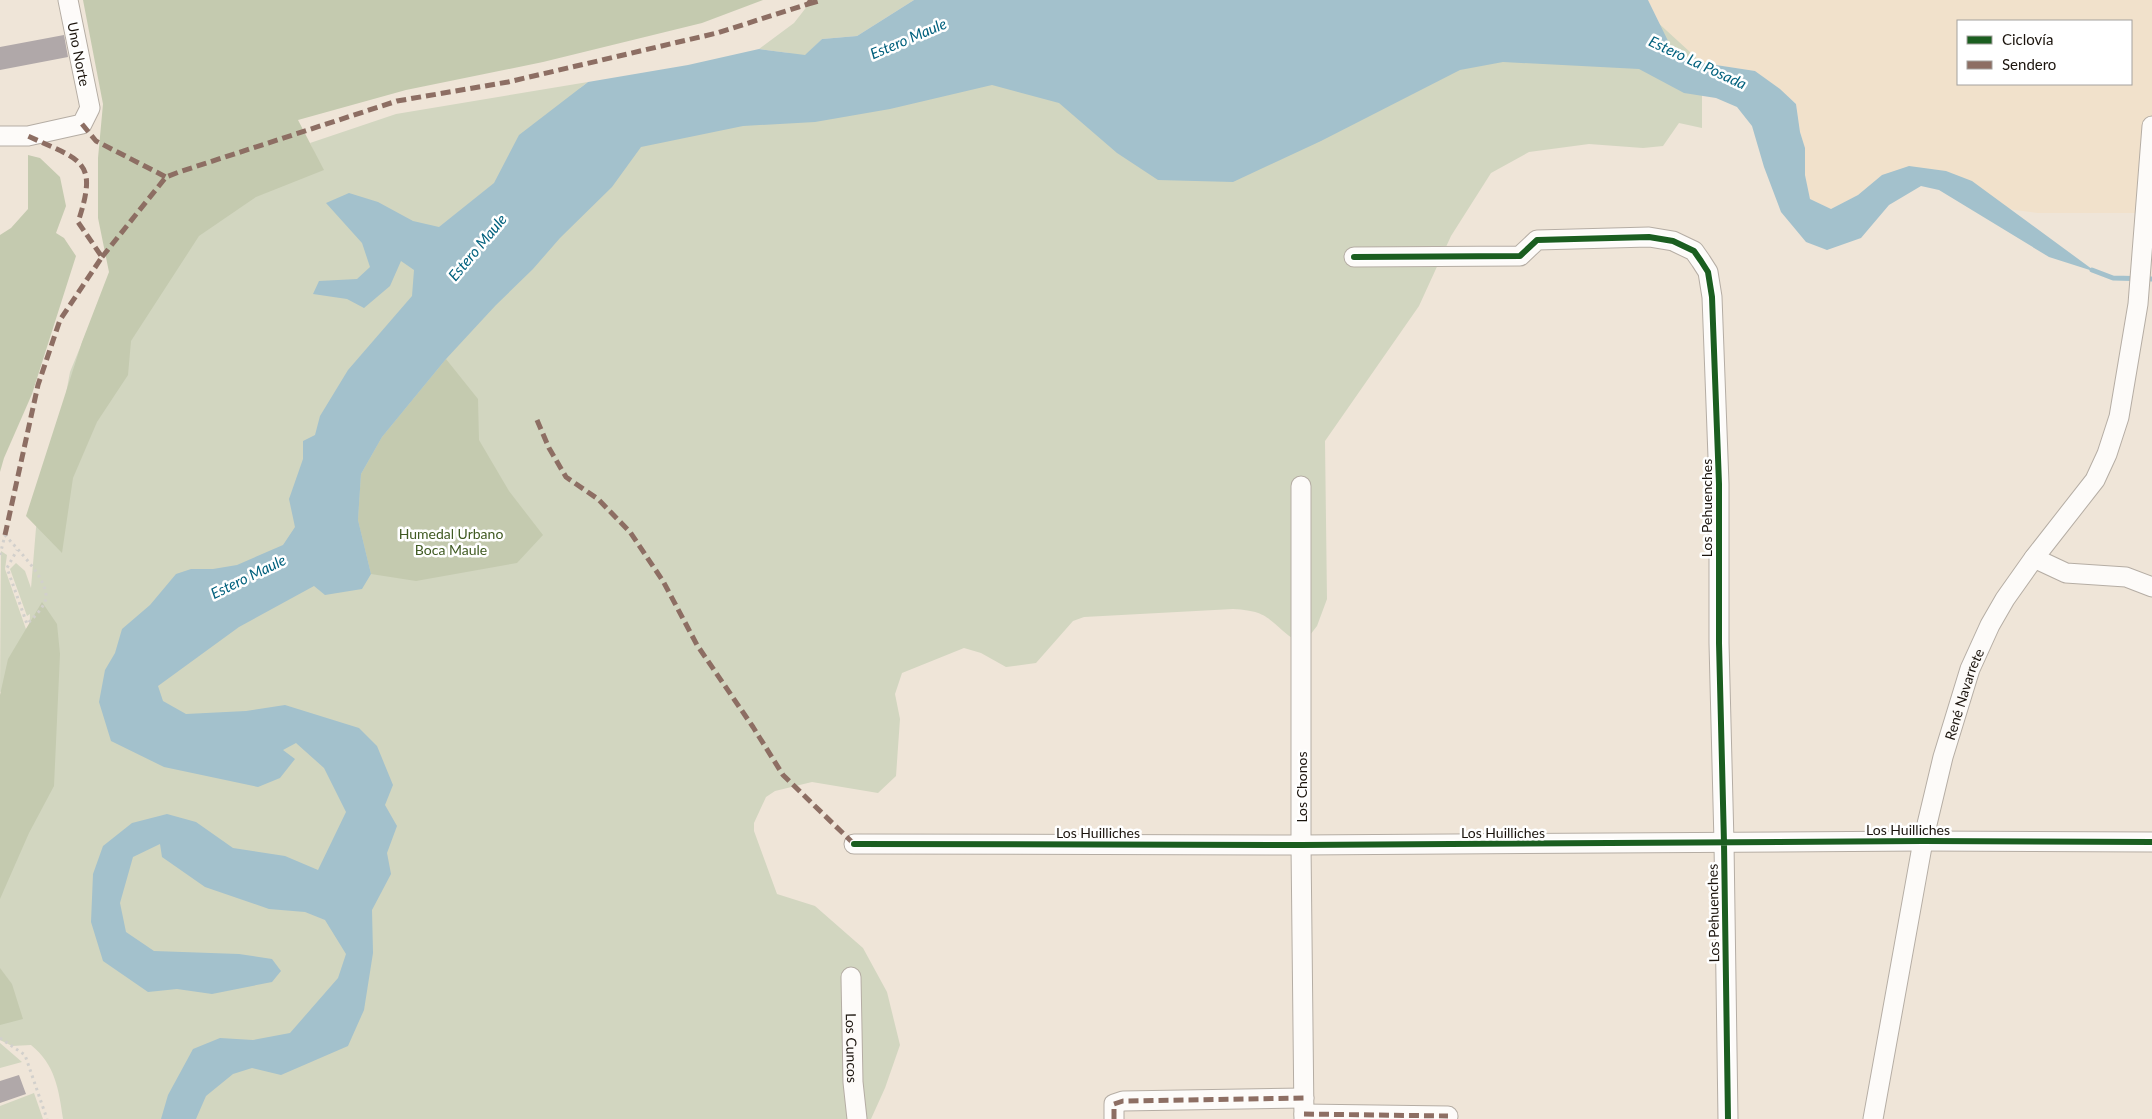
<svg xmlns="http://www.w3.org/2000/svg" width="2152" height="1119" font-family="Lato,sans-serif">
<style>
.built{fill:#f1e1cb;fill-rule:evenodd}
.green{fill:#d2d6c0}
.forest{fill:#c4caaf}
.water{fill:#a3c1cc}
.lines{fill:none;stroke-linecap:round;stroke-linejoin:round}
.stream{stroke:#a3c1cc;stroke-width:5}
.building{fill:#b0a8a9}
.street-casing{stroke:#b5ada4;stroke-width:21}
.path{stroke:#d2d0cc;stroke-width:3;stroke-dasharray:2.5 4;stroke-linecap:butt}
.street{stroke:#fdfbf9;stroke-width:19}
.quiet{stroke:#8d6e63;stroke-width:5;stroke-dasharray:10 5;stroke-linecap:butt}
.cycleway-casing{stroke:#fff;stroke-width:9}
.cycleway{stroke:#1b5e20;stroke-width:6}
.labels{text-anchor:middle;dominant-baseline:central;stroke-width:5;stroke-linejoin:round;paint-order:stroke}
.street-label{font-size:14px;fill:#1b140d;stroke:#fff}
.park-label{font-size:14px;fill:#405a22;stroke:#fff}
.water-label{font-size:15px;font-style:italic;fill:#00607d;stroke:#fff}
</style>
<rect width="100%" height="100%" fill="#efe5d8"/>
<path class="built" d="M1648 0H2152V213H2038L2008 209 1971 181 1882 175 1858 195 1831 209 1810 199 1805 175V148L1800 132 1796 103 1755 71 1690 61 1670 45ZM1958 21H2131V84H1958Z"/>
<path class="green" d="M812 0H914L857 36 822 39 808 53 1643 9 1702 63V128L1679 123 1663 146 1643 148 1589 144 1529 152 1491 173 1451 236 1419 306 1325 441 1327 599 1317 626 1310 635 1292 638C1266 618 1268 611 1233 609L1084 617 1073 621 1036 663 1006 667 981 653 964 648 902 673 895 694 900 719 896 776 878 793 812 782 775 791 766 797 754 823V831L777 894 815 906 863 948 887 992 900 1045 885 1088 871 1119H63C59 1090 55 1064 31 1045L12 1046 0 1040V749L29 644 30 614 27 616 10 569 16 563 25 571 31 588 36 528 59 431 70 372 86 333 139 259 316 156 310 143 396 114 588 82 580 88 789 53 759 49 794 23Z
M1 551 7 555 5 569 27 632 15 685 0 692Z
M0 1043 22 1062 0 1068Z
M34 1093 43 1119H0V1106Z"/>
<path class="forest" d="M83 0H763L702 23 543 62 406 90 298 120 324 170 256 197 199 236 131 341 128 375 97 422 73 478 62 553 26 516 82 342 109 272 98 218V158L103 104Z
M28 155 40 158 60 177 66 206 56 233 64 238 76 256 32 394 4 458 0 472V235L11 228 28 209Z
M446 359 478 399 479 440 509 491 543 535 517 563 416 581 371 574 358 520 361 474 382 437Z
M42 602 57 624 60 654 54 786 29 833 0 899V695L8 659Z
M0 968 12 984 23 1019 0 1025Z"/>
<path class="water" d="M914 0H1648L1670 45 1690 61 1755 71 1780 89 1796 104 1800 132 1805 148V175L1810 199 1831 209 1858 195 1882 175 1909 166 1946 171 1972 181 2096 272 2049 257 1939 190 1921 186 1889 205 1861 238 1827 250 1806 242 1781 212 1764 167 1752 126 1737 107 1716 98 1684 93 1639 69 1503 62 1460 70 1321 141 1233 182 1158 180 1117 153 1059 103 992 85 890 109 815 122 743 126 641 147 612 187 560 238 533 269 496 305 446 359 382 437 361 474 358 520 371 574 362 589 325 595 314 586 239 627 158 686 163 701 186 714 246 711 285 705 359 728 377 746 393 785 385 805 397 826 387 853 391 874 372 910 373 953 364 1010 348 1046 281 1075 252 1068 233 1074 206 1096 196 1119H161L168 1095 193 1049 220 1038 253 1040 290 1033 338 978 346 954 325 920 305 912 269 909 205 887 162 857 160 844 133 857 120 903 126 932 154 951 239 954 272 959 281 971 272 982 212 994 177 989 148 992 103 961 91 922 93 874 103 846 132 823 167 814 196 822 233 848 285 856 318 870 346 812 324 768 296 743 283 750 295 759 280 778 258 787 164 767 111 741 99 702 105 670 115 653 122 629 150 605 176 574 191 569H213L237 565 283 545 295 527 289 499 303 459V441L315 435 320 416 348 370 412 296 414 270 401 261 390 286 364 308 347 299 313 294 319 281 357 279 370 267 362 243 326 203 349 193 378 202 413 221 439 227 494 183 519 135 588 82 688 65 759 49 805 55 822 39 857 36Z"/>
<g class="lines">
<path class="stream" d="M2092 270 2113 278 2152 279"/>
</g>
<path class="building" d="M64 35 68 57 0 70V47Z
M19 1075 26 1094 0 1103V1081Z"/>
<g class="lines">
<g class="street-casing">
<g id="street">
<path d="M0 136H28L82 124 90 108 68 0"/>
<path d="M1354 257 1520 256 1537 240 1649 237 1673 241 1694 251 1701 261 1708 272 1712 297 1719 484V643L1724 843 1728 1119"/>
<path d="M1301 486V845L1304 1119"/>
<path d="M2034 558 2066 573 2126 577 2152 587"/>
<path d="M854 844 1301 845 1923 841 2152 842"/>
<path id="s1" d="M851 977 853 1082 857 1119"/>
<path d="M1304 1114 1448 1116"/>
<path d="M1114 1119V1104L1123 1101 1304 1098"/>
<path id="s2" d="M1873 1119 1923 841 1943 757 1970 669 1990 625 2005 599 2034 558 2095 480 2107 454 2119 417 2138 304 2152 126"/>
</g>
</g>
<path class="path" d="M5 535C17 549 48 579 46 598 44 608 34 617 27 624L7 568 17 550
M0 555 5 535
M0 1038 25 1055 47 1119"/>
<use href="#street" class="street"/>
<path class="quiet" d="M808 4 822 0
M82 124 96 141 166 177
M102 257 166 177 179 172 397 101 508 82 717 33 808 4 811 0
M537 420 549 448 566 477 598 499 630 532 663 581 697 645 753 727 783 775 854 844
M5 535 38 385 60 320 102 257 78 222C99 159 81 161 28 136
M1304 1114 1448 1116
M1114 1119V1104L1123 1101 1304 1098"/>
<g class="cycleway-casing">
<path id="cycleway" d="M1354 257 1520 256 1537 240 1649 237 1673 241 1694 251 1701 261 1708 272 1712 297 1719 484V643L1724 843 1728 1119
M854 844 1301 845 1923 841 2152 842"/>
</g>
<use href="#cycleway" class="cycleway"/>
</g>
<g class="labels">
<g class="street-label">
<text transform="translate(79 54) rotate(79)">Uno Norte</text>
<text transform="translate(1706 508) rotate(-90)">Los Pehuenches</text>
<text stroke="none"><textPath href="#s2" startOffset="435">René Navarrete</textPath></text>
<text transform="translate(1301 787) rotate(-90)">Los Chonos</text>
<text x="1908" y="829">Los Huilliches</text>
<text x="1098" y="832">Los Huilliches</text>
<text x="1503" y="832">Los Huilliches</text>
<text transform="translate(1713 913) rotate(-91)">Los Pehuenches</text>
<text stroke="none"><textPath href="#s1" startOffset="71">Los Cuncos</textPath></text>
</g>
<g class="park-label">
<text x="451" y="533">Humedal Urbano<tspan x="451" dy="16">Boca Maule</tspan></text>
</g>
<g class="water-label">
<text transform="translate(908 38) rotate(-23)">Estero Maule</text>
<text transform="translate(1698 62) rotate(25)">Estero La Posada</text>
<text transform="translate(477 247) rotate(-50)">Estero Maule</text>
<text transform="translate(248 576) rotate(-26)">Estero Maule</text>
</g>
</g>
<rect x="1957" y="20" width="175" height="65" fill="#ffffff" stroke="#a4a19e"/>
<rect x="1967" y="36" width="25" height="8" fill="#1b5e20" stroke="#a4a19e"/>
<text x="2002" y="45" font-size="15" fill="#1b140d">Ciclovía</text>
<rect x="1967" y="61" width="25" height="8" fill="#8d6e63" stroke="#a4a19e"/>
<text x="2002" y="70" font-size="15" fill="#1b140d">Sendero</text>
</svg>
